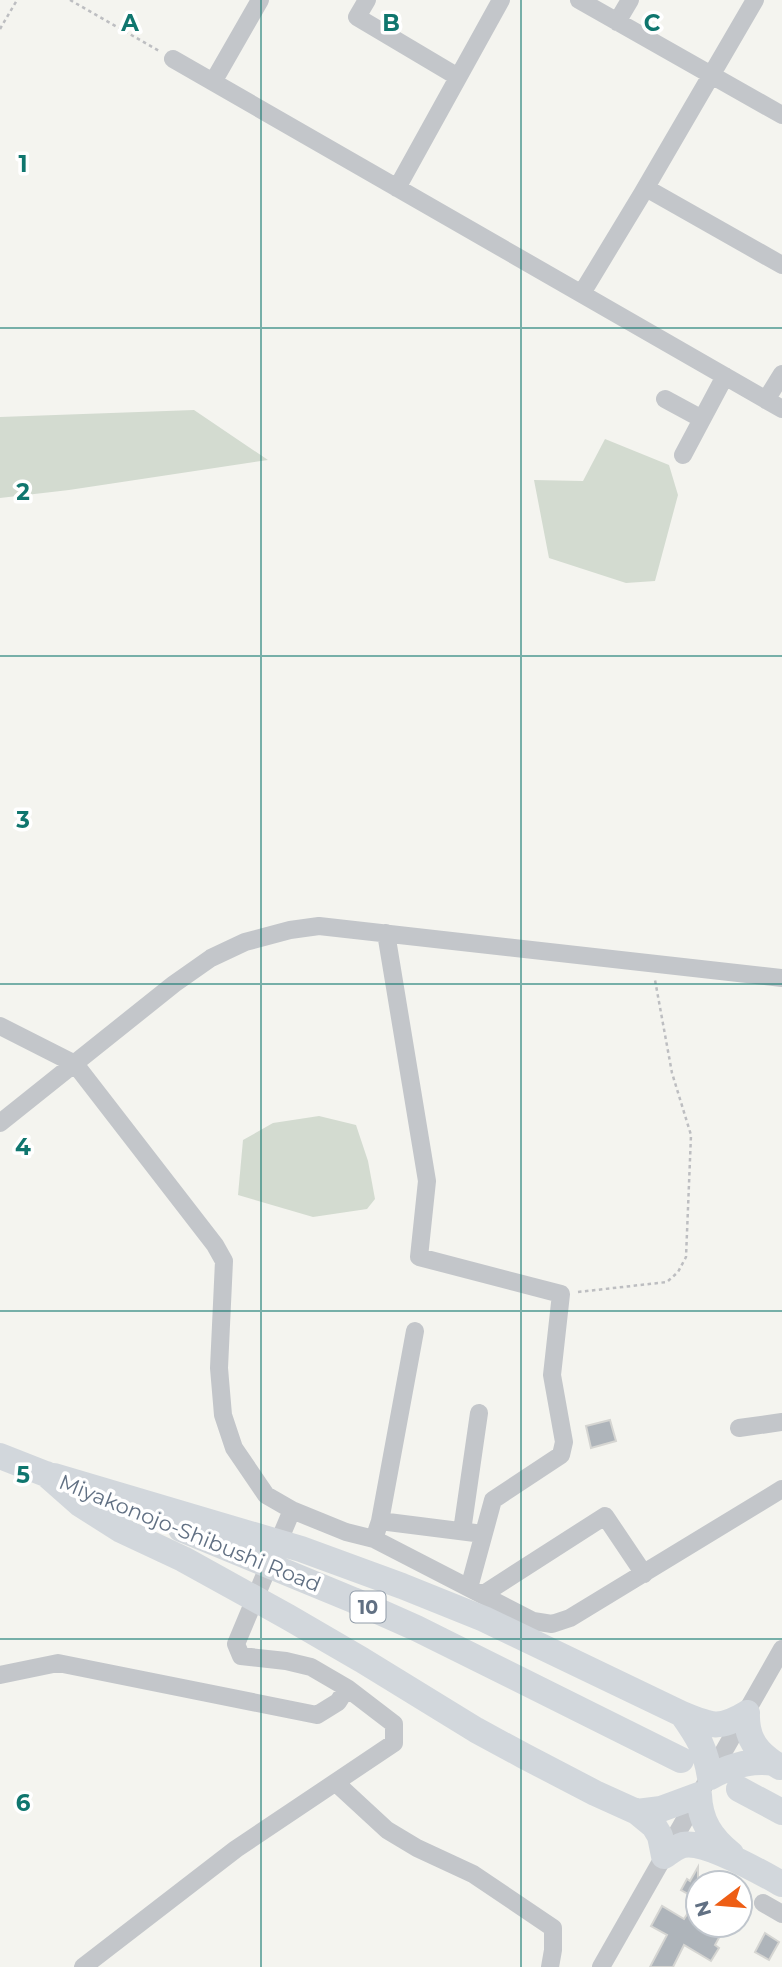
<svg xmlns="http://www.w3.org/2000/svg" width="782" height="1967" font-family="Montserrat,sans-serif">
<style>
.green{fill:#d3dbd0}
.building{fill:#aeb4ba;stroke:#d5d5d2;stroke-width:2}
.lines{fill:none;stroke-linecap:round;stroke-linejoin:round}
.path{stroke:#bdbec1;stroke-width:2.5;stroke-dasharray:3.5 3.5;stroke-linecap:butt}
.minor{stroke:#c3c6ca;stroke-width:18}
.highway{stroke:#d2d7dc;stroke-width:26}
.grid{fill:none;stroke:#0f766e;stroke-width:2;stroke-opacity:0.55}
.labels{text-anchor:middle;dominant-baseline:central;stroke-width:7;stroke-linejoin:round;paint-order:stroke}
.shield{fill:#fff;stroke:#909ba8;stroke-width:2}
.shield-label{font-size:19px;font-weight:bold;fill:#617083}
.street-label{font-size:21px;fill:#617083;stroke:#fff}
.grid-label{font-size:23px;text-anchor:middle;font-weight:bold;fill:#0f766e;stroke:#fff;stroke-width:7;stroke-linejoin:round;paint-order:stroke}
</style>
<rect width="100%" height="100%" fill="#f4f4ef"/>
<path class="green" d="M194 410 268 460 69 490 0 498V417Z
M605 439 669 465 678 495 655 581 626 583 549 558 534 480 583 481Z
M319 1116 356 1125 368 1161 375 1199 367 1209 313 1217 238 1195 243 1140 273 1123Z"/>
<path class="building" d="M610 1420 616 1441 591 1448 586 1426Z
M698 1867V1925H708L715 1929 713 1932 720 1936 715 1945 719 1948 711 1961 684 1945 673 1967H650L667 1935 651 1926 662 1906 684 1919 697 1899 681 1890 687 1879 690 1881Z
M765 1933 779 1942 769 1960 755 1952Z"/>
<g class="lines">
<path class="path" d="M70 0 161 52
M0 29 17 0
M578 1292 667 1282 678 1272 686 1257 691 1135 672 1073 655 980"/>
<path class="minor" d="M367 0 357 17 458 77
M579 0 782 115
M617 22 630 0
M173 59 782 409
M213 82 260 0
M397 188 501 0
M646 188 782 265
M582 293 642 194 755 0
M665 399 702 419
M766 400 782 374
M683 455 725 376
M386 933 427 1181 419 1257 561 1294 552 1375 564 1442 561 1455 493 1500 469 1588
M0 1026 75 1064 215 1245 224 1261 219 1368 223 1415 234 1448 266 1495 292 1510 346 1532 374 1539 380 1521 483 1534
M0 1123 174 984 211 958 245 942 290 930 319 926 782 978
M739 1428 782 1422
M292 1510 236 1644 241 1656 286 1661 311 1667 347 1688
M380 1521 415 1331
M462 1531 479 1413
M374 1539 533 1621 552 1624 570 1618 782 1489
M482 1595 605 1516 644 1574
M0 1675 58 1663 317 1715 338 1702 347 1688 394 1724V1743L236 1849 83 1967
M336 1783 387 1830 417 1848 473 1874 553 1928V1950L550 1967
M763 1903 782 1914
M601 1967 782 1649"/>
<path class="highway" d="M0 1456 61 1480
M46 1474 80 1504 121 1530 183 1559 288 1617 362 1660 476 1730 524 1756 595 1793 637 1812 654 1826 660 1836 664 1856C670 1852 676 1847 683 1845 705 1840 762 1873 782 1884
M54 1476 301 1549 402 1586 484 1619 682 1714C711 1726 719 1730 747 1713
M181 1529 353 1600 416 1628 681 1760
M747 1713C746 1740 758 1754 780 1767
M682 1714C699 1738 705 1748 710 1777 730 1766 751 1759 774 1763
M739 1789 782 1812
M637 1812 661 1809 699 1795C700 1821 711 1838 731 1854"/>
</g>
<path class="grid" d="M261 0V1967M521 0V1967M0 328H782M0 656H782M0 984H782M0 1311H782M0 1639H782"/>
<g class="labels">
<rect class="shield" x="350.5" y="1591.5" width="35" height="31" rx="5"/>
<g class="shield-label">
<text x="368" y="1607">10</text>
</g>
<g class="street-label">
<text transform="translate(190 1533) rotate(22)">Miyakonojo-Shibushi Road</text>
</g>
</g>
<g class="grid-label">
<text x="130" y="31">A</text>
<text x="391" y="31">B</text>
<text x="652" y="31">C</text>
<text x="23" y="172">1</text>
<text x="23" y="500">2</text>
<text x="23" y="828">3</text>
<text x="23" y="1155">4</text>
<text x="23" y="1483">5</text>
<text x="23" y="1811">6</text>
</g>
<g transform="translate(719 1904) rotate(254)"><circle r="33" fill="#ffffff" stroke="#c0c6cd" stroke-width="2"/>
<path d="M0-5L12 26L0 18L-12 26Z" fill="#ee5e15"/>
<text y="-10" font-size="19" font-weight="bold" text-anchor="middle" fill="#617083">N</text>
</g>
</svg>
